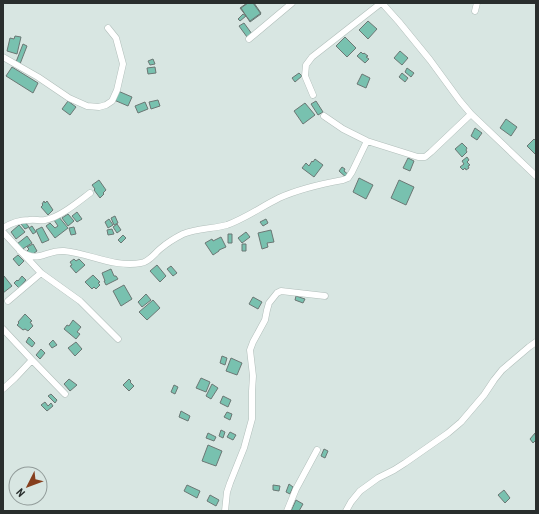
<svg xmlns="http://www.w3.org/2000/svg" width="539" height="514" font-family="'Roboto Condensed',sans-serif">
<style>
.building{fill:#78c1af;stroke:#6b7774}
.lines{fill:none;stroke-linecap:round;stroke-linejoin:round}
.minor-casing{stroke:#b1beba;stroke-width:7}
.minor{stroke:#fff;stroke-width:6}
</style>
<rect width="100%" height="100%" fill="#d8e6e2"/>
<path class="building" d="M247 3H254L261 13 250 21 240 8Z
M248 3H253L261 14 250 22 241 8Z
M243 14 246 16 240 21 238 19Z
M368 21 377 29 368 39 359 30Z
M244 23 252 34 247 37 239 26Z
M15 36 21 37 17 54 7 51 10 38 14 39Z
M345 37 356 48 347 57 336 46Z
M23 44 27 46 20 64 16 62Z
M400 51 408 58 402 65 394 58Z
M361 52 363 54 364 53 368 56 366 57 369 59 365 63 357 56Z
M153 59 155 64 150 65 148 61Z
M12 67 38 83 33 93 6 76Z
M155 67 156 73 148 74 147 68Z
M407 68 414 73 411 77 405 72Z
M299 73 302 76 295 82 292 78Z
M402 73 408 78 405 82 399 77Z
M362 74 370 78 366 88 357 84Z
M118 91 132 97 128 106 114 100Z
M158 100 160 106 151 109 149 102Z
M68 101 76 107 70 115 62 109Z
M316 101 323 112 318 115 311 104Z
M145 102 148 109 138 113 135 106Z
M305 103 315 115 303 124 294 111Z
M506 119 517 127 511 136 500 128Z
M475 128 482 133 477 140 471 136Z
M534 139 536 141V155L527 146Z
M462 143 467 148 466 150 467 152 462 157 455 149Z
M467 157 469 160 467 162 470 165 468 166 469 168 466 170 465 168 463 170 460 167 464 164 462 161Z
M408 158 414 161 410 171 403 168Z
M315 159 323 165 314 177 302 168 306 163 309 166 312 161 313 162Z
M342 167 345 169 344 171 350 176 348 179 339 171Z
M359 178 373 185 366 199 353 192Z
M99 180 106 190 103 193 104 194 100 198 94 190 95 189 92 185Z
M399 180 414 187 406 205 391 198Z
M44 201 45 203 47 201 53 210 48 215 41 207 43 205 42 204Z
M77 212 82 219 77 222 72 216Z
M68 214 74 221 68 226 62 218Z
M58 216 68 228 55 238 46 226 50 223 55 228 58 226 54 220Z
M115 216 118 223 114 225 111 218Z
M109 219 113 225 108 228 105 222Z
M266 219 268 223 263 226 260 222Z
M25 222 29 227 25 229 21 224Z
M117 224 121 230 117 233 113 227Z
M19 225 25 232 16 239 11 232Z
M32 226 36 232 33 234 29 228Z
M42 227 49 240 42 243 36 230Z
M74 227 76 234 71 235 69 228Z
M112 229 114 234 108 235 107 230Z
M271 230 274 242 267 243 268 247 262 249 258 233Z
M246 232 250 237 242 243 238 238Z
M228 234H232V243H228Z
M123 235 126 238 121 243 118 240Z
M27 236 32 243 21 250 17 244Z
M221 237 226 247 219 250V251L213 255 205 243 212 239 213 241Z
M33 244 37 251 30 256 27 251 29 249 27 247Z
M242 244H246V251H242Z
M18 255 24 261 19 266 13 259Z
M74 259 76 261 79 259 85 265 76 273 70 266 72 265 70 262Z
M157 265 166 276 160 282 150 271Z
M171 266 177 273 173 276 167 269Z
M111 269 114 276H116L118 279 106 285 104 281H105L102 273Z
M93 275 100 282 98 283 100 285 96 289 94 287 92 289 85 282Z
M3 276H4L12 286 3 293Z
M22 276 26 280 19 288 14 283 17 280 18 281Z
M124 285 132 299 121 306 113 291Z
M146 294 151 300 142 307 138 302Z
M296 296 305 299 303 303 295 300Z
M253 297 262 302 258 309 249 304Z
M153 300 160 308 147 320 139 312Z
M25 314 32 321 30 322 33 326 28 331 25 329 23 330 17 325 19 323 18 322Z
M73 320 81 327 77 332 80 334 76 339 64 329 67 325 69 326Z
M29 337 35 343 32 347 26 342Z
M53 340 57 345 52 348 49 344Z
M76 342 82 349 75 356 68 348Z
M41 349 45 353 40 359 36 355Z
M222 356 227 358 225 365 220 363Z
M231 358 242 363 237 375 226 371Z
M201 378 210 382 206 392 196 388Z
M69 379 77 385 70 391 64 384Z
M129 379 131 381 130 382 134 386 129 391 123 385Z
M212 384 218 388 211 399 206 396Z
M174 385 178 387 175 394 171 392Z
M51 394 57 400 55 403 48 396Z
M223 396 231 400 228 407 220 403Z
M45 402 48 406 51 403 53 406 47 411 41 405Z
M181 411 190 416 188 421 179 417Z
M227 412 232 414 230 420 224 417Z
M221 430 225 432 223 438 219 436Z
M230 432 236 435 233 440 227 437Z
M208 433 216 437 214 441 206 438Z
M535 433 536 440 533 443 530 439Z
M208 445 222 451 216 466 202 461Z
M324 449 328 451 325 458 321 456Z
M289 484 293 487 290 494 286 492Z
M187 485 200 491 197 498 184 491Z
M273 485 280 486 279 491 273 490Z
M504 490 510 498 505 503 498 495Z
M210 495 219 500 216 506 207 501Z
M296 500 303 504 299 511H291Z"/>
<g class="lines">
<g class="minor-casing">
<path id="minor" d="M382 3 399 22 430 60 460 101 471 114 536 176
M475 11 477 3
M249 39 292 3
M3 57 38 77 69 98 87 106 99 107 106 105 112 101 117 90 123 64 116 38 108 28
M313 95 305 76 306 65 312 57 381 3
M324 116 343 129 367 141 418 157H425L431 152 471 114
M3 228C11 223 20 220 29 220 35 219 40 221 45 220 59 218 78 202 90 193
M3 232 41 273 80 301 118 339
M20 251C40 264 44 250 64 251 89 253 114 268 141 263 149 262 154 254 160 249 167 243 175 238 183 234 197 228 213 229 227 225 246 218 261 207 279 198 299 189 321 184 343 180L348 178 352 172 367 141
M8 301 41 273
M3 329 32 360 65 394
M3 389 15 378 32 360
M225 511 227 492 230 483 244 448 252 419V391L253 376 250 350 253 342 265 320 267 310 269 303 277 293 281 291 325 296
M287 511 296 489 317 450
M346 511 351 502 360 491 378 478 394 470 405 463 448 433 461 422 484 395 494 380 502 370 529 347 536 342"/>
</g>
<use href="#minor" class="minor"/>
</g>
<rect width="539" height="514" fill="none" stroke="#292e2d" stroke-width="8"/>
<g transform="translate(28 486) rotate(228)"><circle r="19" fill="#d8e6e2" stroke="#929c9a"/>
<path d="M0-3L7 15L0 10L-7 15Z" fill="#863f1d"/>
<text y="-6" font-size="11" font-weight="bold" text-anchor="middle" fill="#292e2d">N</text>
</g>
</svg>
